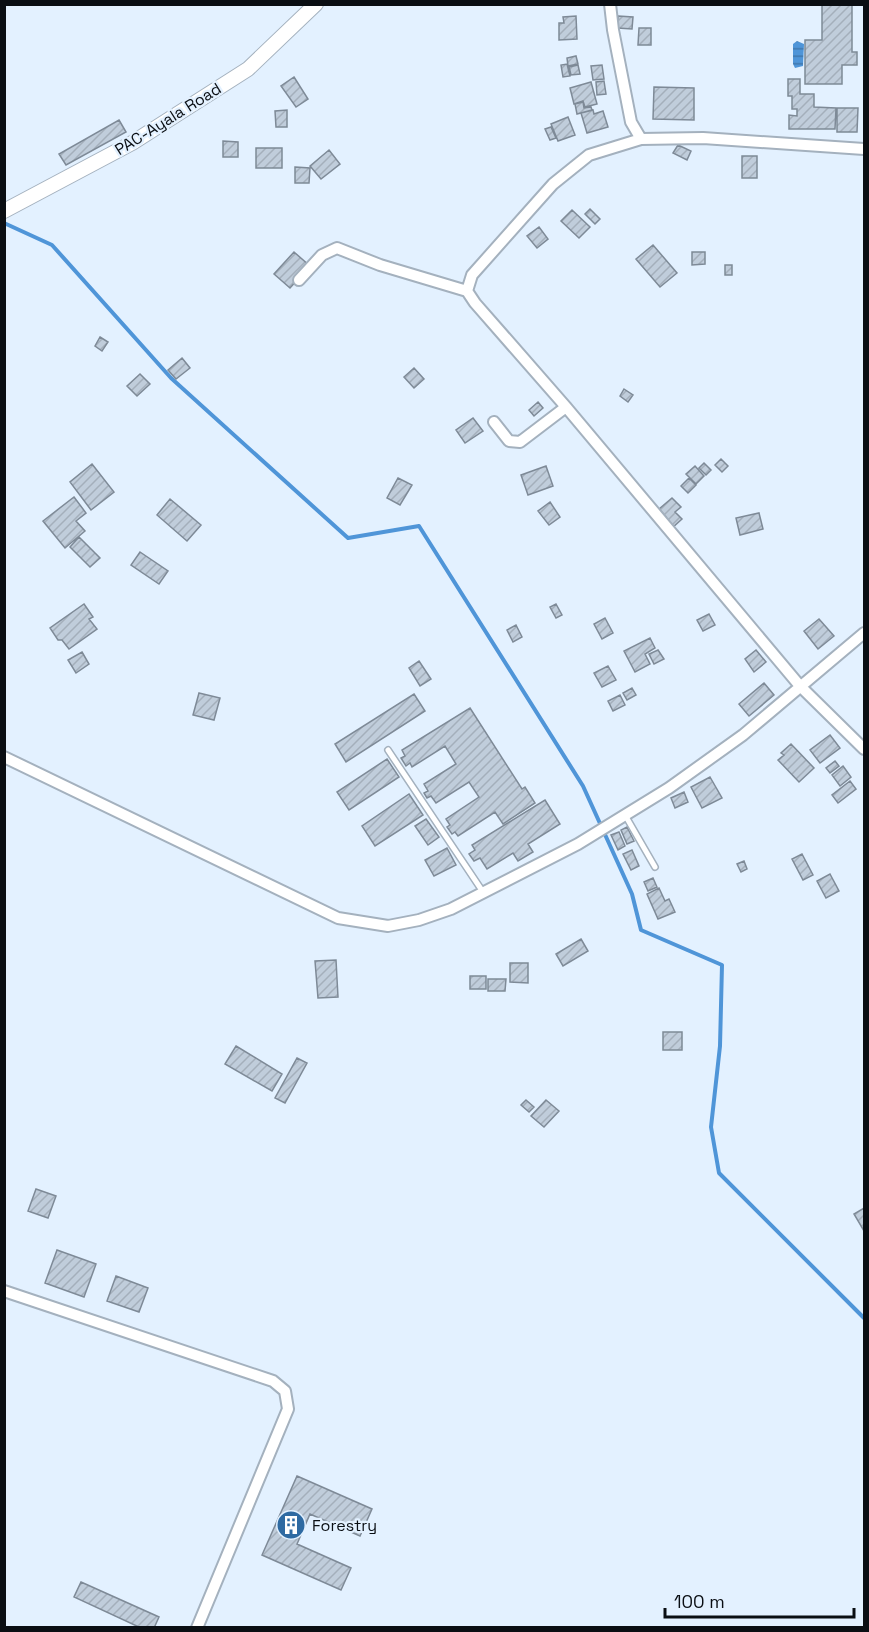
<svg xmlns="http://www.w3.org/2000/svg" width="869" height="1632" font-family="'Space Grotesk',sans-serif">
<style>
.water{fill:url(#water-rules)}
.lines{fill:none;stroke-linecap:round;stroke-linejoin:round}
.stream{stroke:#4f95d8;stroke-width:4}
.building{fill:url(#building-hatch);stroke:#7e8a97;stroke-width:1.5}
.lane-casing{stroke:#a4b1be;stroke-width:8}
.street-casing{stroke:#a4b1be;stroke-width:14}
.secondary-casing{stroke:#a4b1be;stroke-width:16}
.lane{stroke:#fff;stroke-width:5}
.street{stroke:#fff;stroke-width:10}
.secondary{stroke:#fff;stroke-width:14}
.labels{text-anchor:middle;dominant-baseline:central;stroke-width:4.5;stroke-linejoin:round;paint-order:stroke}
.street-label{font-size:16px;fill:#0a0e13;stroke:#e3f1ff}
.poi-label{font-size:16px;fill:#0a0e13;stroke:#e3f1ff;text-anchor:start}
</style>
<defs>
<pattern id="water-rules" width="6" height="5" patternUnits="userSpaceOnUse" patternTransform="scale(1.5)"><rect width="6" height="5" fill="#4f95d8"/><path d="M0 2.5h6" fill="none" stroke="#4078ae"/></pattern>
<pattern id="building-hatch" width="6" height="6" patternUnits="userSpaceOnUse" patternTransform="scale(1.5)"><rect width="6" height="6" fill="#c0cddb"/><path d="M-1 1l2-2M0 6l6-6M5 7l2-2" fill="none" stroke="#a4afbb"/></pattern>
</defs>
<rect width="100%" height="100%" fill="#e3f1ff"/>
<path class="water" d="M797 41 804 44 803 66 795 68 793 64V44Z"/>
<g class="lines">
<path class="stream" d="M4 223 52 245 171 378 348 538 419 526 583 786 632 894 641 930 722 965 720 1046 711 1127 719 1173 864 1318"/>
</g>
<path class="building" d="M822 4H852V52H857V65H842V84H805V40H822Z
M576 16 577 39 559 40V23H564L563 17Z
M618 16 633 17 632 29 618 28Z
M639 28H651V45H638Z
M576 56 578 64 568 66 567 58Z
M567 64 570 76 563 77 561 65Z
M578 65 580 74 571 75 569 67Z
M602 65 604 79 593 80 591 66Z
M294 77 308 99 296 107 281 86Z
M788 79H800V94H814V107L836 108 835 129H789V115L797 116V109H792V96H788Z
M604 81 606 94 597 95 596 82Z
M591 82 597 104 585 107 583 101 574 104 570 88Z
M654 87 694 88V120L653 119Z
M583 102 584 108 591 107 592 110 577 114 575 104Z
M837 108H858L857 132H837Z
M287 110V127H276L275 111Z
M593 110 594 114 603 111 608 127 587 133 581 113Z
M568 117 575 135 558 141 551 124Z
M119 120 126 132 66 165 59 154Z
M551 127 556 138 550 140 545 129Z
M223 141 238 142V157H223Z
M678 145 691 151 687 160 673 153Z
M256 148H282V168H256Z
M329 150 340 164 321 179 310 166Z
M742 156H757V178H742Z
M295 167 310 168 309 183H295Z
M590 209 600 219 595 224 585 214Z
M572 210 590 227 579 238 561 221Z
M539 227 548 239 537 248 527 236Z
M653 245 677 273 660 287 636 259Z
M294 252 310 266 290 288 274 274Z
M692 252H705V264L692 265Z
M725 265H732V275H725Z
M100 337 108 342 102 351 95 346Z
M182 358 190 368 176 379 168 370Z
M414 368 424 379 414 388 404 377Z
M140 374 150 384 137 396 127 386Z
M624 389 633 395 628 402 620 396Z
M538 402 543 408 534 416 529 410Z
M473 418 483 431 465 443 456 430Z
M721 459 728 466 722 472 715 465Z
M704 463 711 470 706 475 699 468Z
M92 464 114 492 91 510 70 482Z
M546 466 553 486 528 495 521 475Z
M695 466 704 476 696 484 686 474Z
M398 478 412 485 400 505 387 498Z
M689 478 696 485 688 493 681 486Z
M74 497 86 513 76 521 85 531 65 548 43 521Z
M672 498 681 507 675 512 682 519 671 529 663 520 666 517 659 509Z
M170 499 201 525 187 541 157 515Z
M550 502 560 517 549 525 538 511Z
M759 513 763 529 740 535 736 518Z
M79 537 100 558 90 567 70 547Z
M140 552 168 571 159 584 131 565Z
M84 604 93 617 89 619 97 629 69 649 62 640H58L50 628Z
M556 604 562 615 556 618 550 607Z
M709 614 715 625 703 631 697 620Z
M605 618 613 633 602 639 594 624Z
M819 619 834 636 818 649 804 631Z
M516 625 522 637 513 642 507 630Z
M650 638 655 648 645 654 650 664 635 672 624 651Z
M658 650 664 659 654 664 649 654Z
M756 650 766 662 754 672 745 659Z
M82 652 89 664 76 673 68 660Z
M419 661 431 679 420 686 409 668Z
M608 666 616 680 602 687 594 673Z
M764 683 774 695 749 716 739 704Z
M632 688 636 695 627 700 623 693Z
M199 693 220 698 214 720 193 715Z
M414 694 425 711 346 762 335 744Z
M620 695 625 705 613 711 608 701Z
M470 708 522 789 525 787 535 803 503 824 495 812 458 836 455 832 452 834 447 827 450 825 446 819 479 797 469 782 436 803 431 796 427 798 424 793 428 791 424 784 456 764 445 746 412 767 410 763 406 766 401 758 405 756 402 750Z
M830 735 840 748 820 763 810 750Z
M791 744 814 768 799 782 778 760 784 755 781 753Z
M387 759 399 777 349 810 337 792Z
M835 761 839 766 830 773 826 768Z
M843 766 851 777 840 786 832 775Z
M710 777 722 798 702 808 691 787Z
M850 781 856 789 838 803 832 795Z
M684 792 688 802 675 808 671 798Z
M409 794 423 815 375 846 362 826Z
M545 800 560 824 528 844 533 852 518 861 513 853 487 869 480 858 474 861 469 854 475 850 472 845Z
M426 819 439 837 428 845 415 826Z
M627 827 634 841 627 844 621 830Z
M619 832 625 846 618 850 611 835Z
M447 848 456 865 434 876 425 860Z
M632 850 639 866 631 870 623 854Z
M802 854 813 875 803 880 792 859Z
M744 861 747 869 741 872 737 864Z
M830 874 839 891 826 898 817 881Z
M653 878 657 887 648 891 644 882Z
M659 888 665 901 669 899 675 912 658 919 647 894Z
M581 939 588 951 563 966 556 954Z
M336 960 338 997 318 998 315 961Z
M510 963H528V983L510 982Z
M470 976H486V989H470Z
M488 979H506L505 991H488Z
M663 1032H682V1050H663Z
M236 1046 282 1074 272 1091 225 1064Z
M297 1058 307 1063 285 1103 275 1098Z
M526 1100 534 1107 529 1112 521 1105Z
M546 1100 559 1111 544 1127 531 1116Z
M36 1189 56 1196 48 1218 28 1211Z
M864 1208V1231L854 1214Z
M57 1250 96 1264 84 1297 45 1283Z
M116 1276 148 1288 139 1312 107 1301Z
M297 1476 372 1509 360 1536 310 1514 297 1544 351 1568 341 1590 262 1555Z
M81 1582 159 1617 154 1628H141L74 1597Z"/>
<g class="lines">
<g class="lane-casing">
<path id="lane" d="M388 750 483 892
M625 815 655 867"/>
</g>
<g class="street-casing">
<path id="street" d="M610 4 613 30 631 122 641 139
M864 149 703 138 641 139 589 155 553 184 472 275 467 291 475 303 566 407 800 686 864 749
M299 280 322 255 337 248 380 265 467 291
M494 422 509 441 520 442 566 407
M4 757 338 918 388 926 419 920 451 909 578 844 669 788 743 735 864 633
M4 1291 273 1381 285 1391 288 1409 197 1628"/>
</g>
<g class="secondary-casing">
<path id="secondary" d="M4 211 132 143 248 69 316 4"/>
</g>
<use href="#lane" class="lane"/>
<use href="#street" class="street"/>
<use href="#secondary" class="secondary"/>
</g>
<defs>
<g id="building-disc" transform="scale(1.5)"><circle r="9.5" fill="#2e6aa2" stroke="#e3f1ff"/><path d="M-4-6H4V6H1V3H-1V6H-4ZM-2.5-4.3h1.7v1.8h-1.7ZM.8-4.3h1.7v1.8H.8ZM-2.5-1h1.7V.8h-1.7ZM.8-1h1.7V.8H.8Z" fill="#fff"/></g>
</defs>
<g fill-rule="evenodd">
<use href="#building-disc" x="291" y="1525"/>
</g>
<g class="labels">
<g class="street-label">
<text transform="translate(168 119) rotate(-32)">PAC-Ayala Road</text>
</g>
<g class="poi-label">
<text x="312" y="1525">Forestry</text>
</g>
</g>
<rect width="869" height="1632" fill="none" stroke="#0a0e13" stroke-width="12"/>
<path d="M665 1608v9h189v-9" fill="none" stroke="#0a0e13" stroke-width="3"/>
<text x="674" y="1608" font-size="18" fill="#0a0e13" stroke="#e3f1ff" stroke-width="4.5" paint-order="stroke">100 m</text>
</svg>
